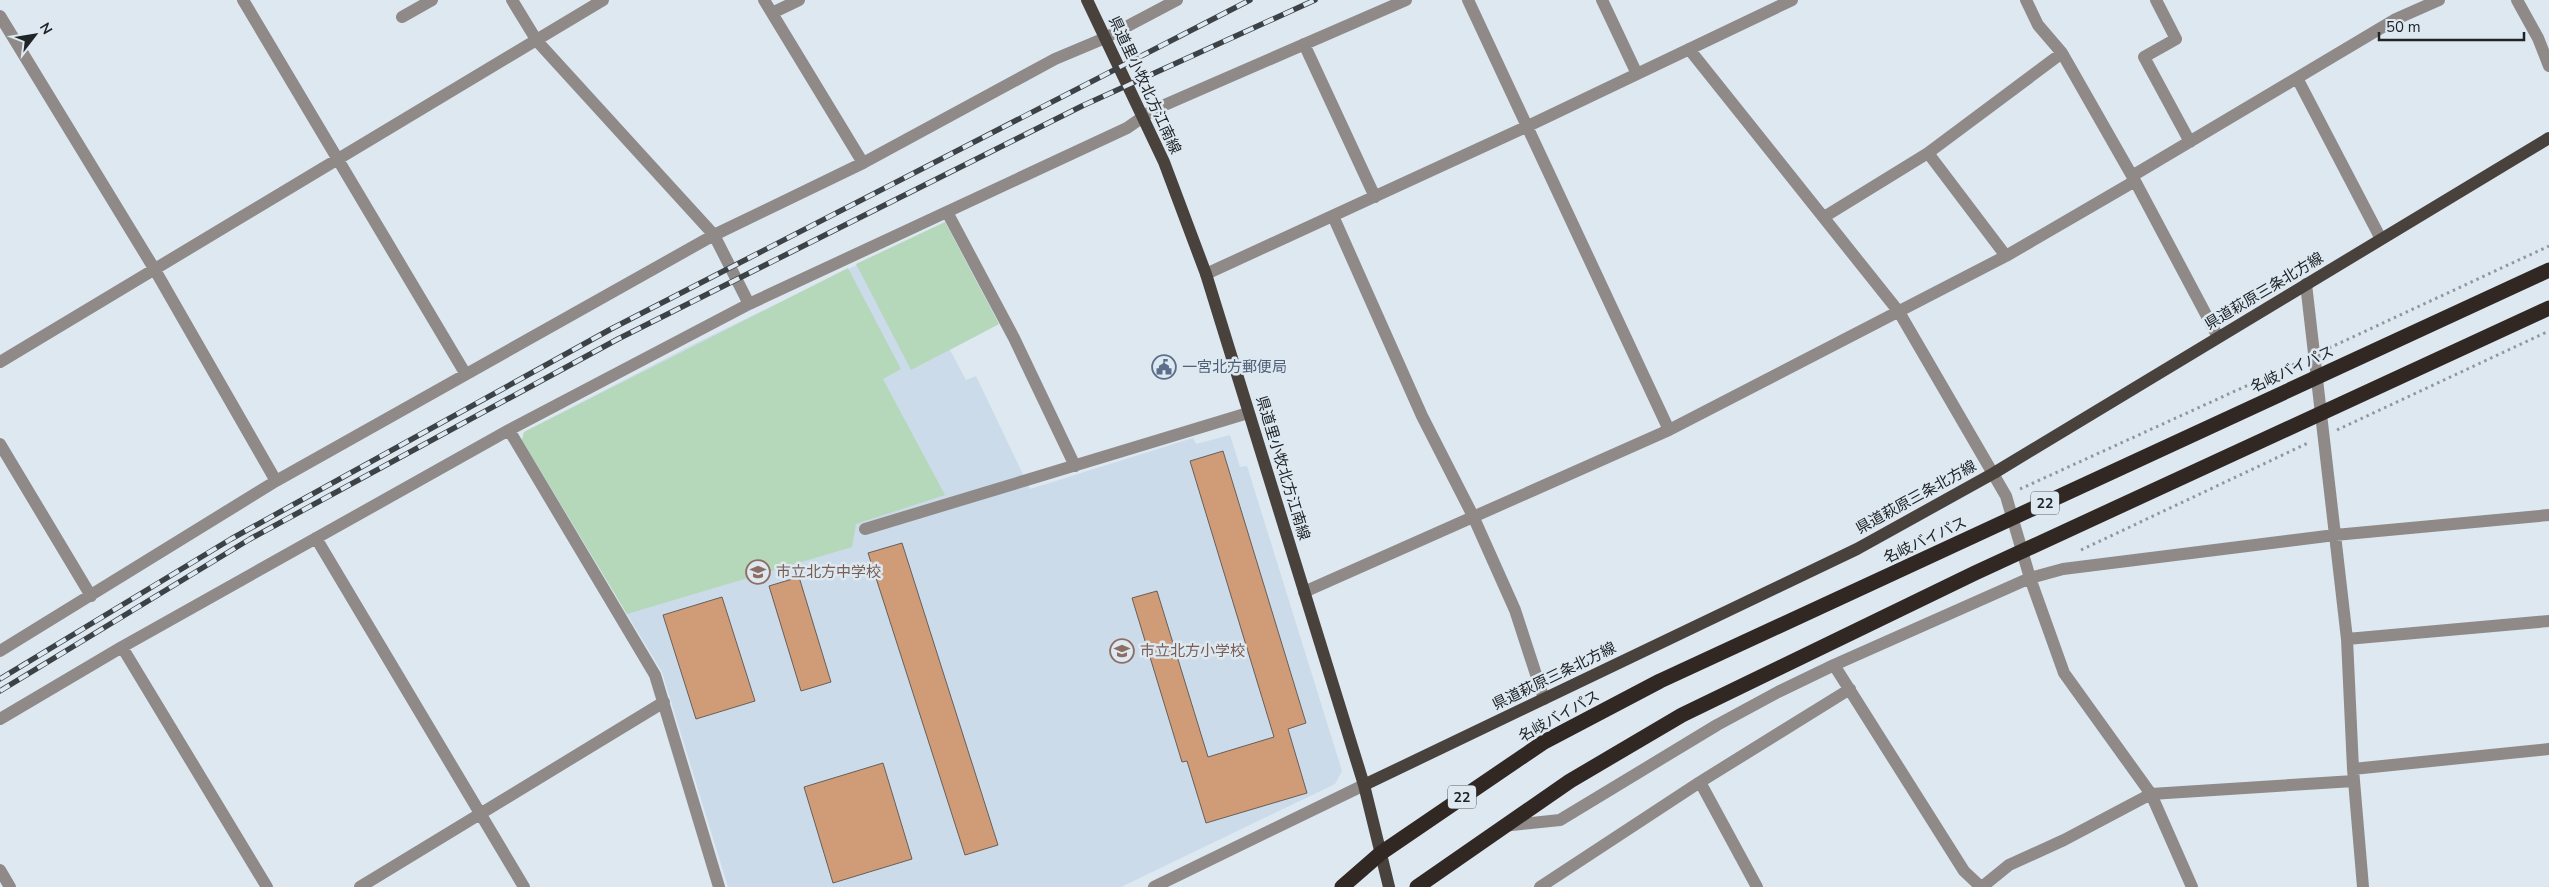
<svg xmlns="http://www.w3.org/2000/svg" width="2549" height="887" font-family="'Nunito Sans','Noto Sans JP',sans-serif">
<style>
.built{fill:#cbdbe9}
.green{fill:#b5d8bb}
.building{fill:#d09c77;stroke:#685e58}
.lines{fill:none;stroke-linecap:round;stroke-linejoin:round}
.path{stroke:#90989f;stroke-width:3;stroke-dasharray:2.5 4;stroke-linecap:butt}
.minor{stroke:#8f8a87;stroke-width:12}
.major{stroke:#49413c;stroke-width:12}
.highway{stroke:#312823;stroke-width:15}
.rail-casing{stroke:#3d4246;stroke-width:5.5}
.rail{stroke:#dde8f1;stroke-width:4;stroke-dasharray:11;stroke-linecap:butt}
.labels{text-anchor:middle;dominant-baseline:central;stroke-width:5;stroke-linejoin:round;paint-order:stroke}
.shield{fill:#dde8f1;stroke:#595f64;stroke-width:1}
.shield-label{font-size:14px;font-weight:bold;fill:#202427}
.street-label{font-size:15px;fill:#202427;stroke:#dde8f1}
.service-label{font-size:15px;fill:#4e5e75;stroke:#dde8f1;text-anchor:start}
.education-label{font-size:15px;fill:#785e54;stroke:#dde8f1;text-anchor:start}
</style>
<rect width="100%" height="100%" fill="#dde8f1"/>
<path class="built" d="M945 222 999 324 950 350 966 380 976 376 1030 489 1193 438 1196 444 1230 435 1240 467 1247 466 1342 771 1335 784 1121 887H728L662 672 522 440 524 432 692 345Z"/>
<path class="green" d="M945 222 999 324 911 370 856 264Z
M848 268 901 369 883 379 945 495 856 524 852 547 627 614 522 440 524 432Z"/>
<path class="building" d="M1223 451 1306 723 1288 729 1307 793 1206 823 1187 761 1182 762 1132 598 1157 591 1208 757 1274 737 1190 461Z
M902 543 998 845 965 855 868 553Z
M799 577 831 682 801 691 769 586Z
M722 597 755 701 696 719 663 615Z
M883 763 912 859 833 883 804 787Z"/>
<g class="lines">
<path class="path" d="M2329 348 2549 246
M2337 430 2549 331
M2020 489 2301 361
M2081 550 2308 443"/>
<path class="minor" d="M243 0 465 373
M512 0 537 41 714 235 749 304
M764 0 863 163
M1468 0 1669 430
M1602 0 1637 74
M2026 0 2038 25 2062 53 2135 181 2218 337
M2156 0 2176 39 2144 57 2190 142
M2517 0 2538 38 2549 66
M772 13 799 0
M0 16 155 270 276 481
M402 17 432 0
M1304 44 1375 197
M1689 49 1899 312 2006 496 2030 578 2064 673 2151 794 2192 887
M2297 78 2381 239
M1928 153 2006 256
M2132 176 2396 19 2439 0
M947 212 1014 338 1075 466
M1333 216 1422 416 1473 516 1515 610 1544 699
M1824 217 1928 153 2062 53
M1206 274 1528 126 1792 0
M2306 284 2347 639 2353 769 2363 887
M0 362 603 0
M509 430 655 675 719 887
M0 444 91 596
M865 529 1248 413
M316 538 524 887
M1304 592 1669 430 2006 256 2135 181
M2347 639 2549 621
M122 647 267 887
M0 651 276 481 714 235 863 163 1055 59 1105 38 1177 0
M1834 665 1964 871 1981 887
M0 719 122 647 509 430 749 304 1127 128 1153 110 1406 0
M2353 769 2549 749
M1700 782 1757 887
M1503 826 1560 820 1717 725 1778 692 1834 665 2030 578 2063 569 2335 535 2549 515
M0 870 10 887
M360 887 664 702
M1154 887 1364 785
M1540 887 1700 782 1850 689
M1982 887 2009 865 2064 840 2151 794 2354 781"/>
<path class="major" d="M1087 0 1164 162 1206 274 1364 785 1389 887
M1364 785 1857 549 1994 473 2549 138"/>
<path class="highway" d="M1342 887 1381 853 1544 742 1660 681 2549 270
M1417 887 1570 781 1682 715 1975 573 2549 308"/>
<g class="rail-casing">
<path id="rail" d="M0 679 231 539 611 329 1250 0
M0 691 250 539 618 339 1082 106 1315 0"/>
</g>
<use href="#rail" class="rail"/>
</g>
<defs>
<g id="civic-ring" transform="scale(1.25)"><circle r="9.5" fill="#dde8f1" stroke="#5c6f8a" stroke-width="1.5"/><path d="M-.6-6.5H3V-4.5H.6V-3L4-1V1h2V6H-6V1h2V-1L-.6-3ZM-1.2 2.5V6h2.4V2.5Z" fill="#5c6f8a"/></g>
<g id="school-ring" transform="scale(1.25)"><circle r="9.5" fill="#dde8f1" stroke="#8d6e63" stroke-width="1.5"/><path d="M0-5L7-2L0 1L-7-2ZM-4 1L0 2.5L4 1V4Q0 6-4 4Z" fill="#8d6e63"/></g>
</defs>
<g fill-rule="evenodd">
<use href="#civic-ring" x="1164" y="367"/>
<use href="#school-ring" x="758" y="572"/>
<use href="#school-ring" x="1122" y="651"/>
</g>
<g class="labels">
<g class="shield">
<rect x="2031" y="491.5" width="28" height="23" rx="4"/>
<rect x="1448" y="785.5" width="28" height="23" rx="4"/>
</g>
<g class="shield-label">
<text x="2045" y="503">22</text>
<text x="1462" y="797">22</text>
</g>
<g class="street-label">
<text transform="translate(1145 85) rotate(65)">県道里小牧北方江南線</text>
<text transform="translate(2264 291) rotate(-31)">県道萩原三条北方線</text>
<text transform="translate(2292 369) rotate(-25)">名岐バイパス</text>
<text transform="translate(1283 468) rotate(73)">県道里小牧北方江南線</text>
<text transform="translate(1916 497) rotate(-29)">県道萩原三条北方線</text>
<text transform="translate(1925 540) rotate(-25)">名岐バイパス</text>
<text transform="translate(1554 676) rotate(-26)">県道萩原三条北方線</text>
<text transform="translate(1559 716) rotate(-29)">名岐バイパス</text>
</g>
<g class="service-label">
<text x="1182" y="367">一宮北方郵便局</text>
</g>
<g class="education-label">
<text x="776" y="572">市立北方中学校</text>
<text x="1140" y="651">市立北方小学校</text>
</g>
</g>
<g transform="translate(35 35) rotate(59)" stroke="#dde8f1" stroke-width="4" paint-order="stroke">
<path d="M0-4L9 19L0 12L-9 19Z" fill="#202427"/>
<text y="-8" font-size="14" font-weight="bold" text-anchor="middle" fill="#202427">N</text>
</g>
<path d="M2379 32v8h145v-8" fill="none" stroke="#202427" stroke-width="2.5"/>
<text x="2386" y="32" font-size="15" fill="#202427" stroke="#dde8f1" stroke-width="4" paint-order="stroke">50 m</text>
</svg>
